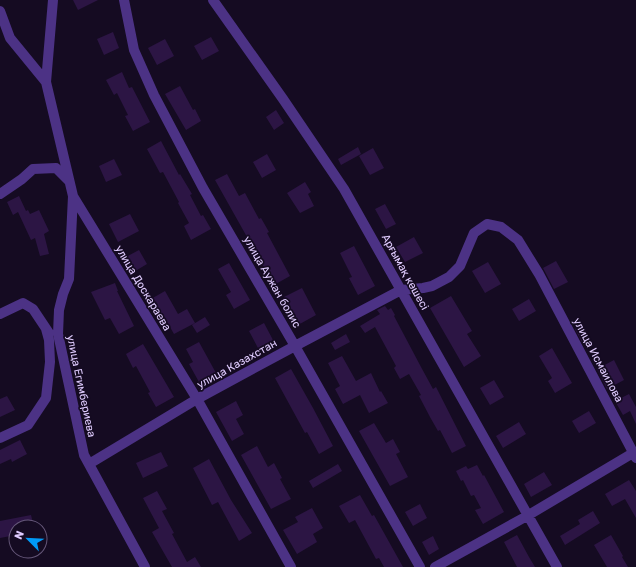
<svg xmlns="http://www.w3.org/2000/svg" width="636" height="567" font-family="Rubik,sans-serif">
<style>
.building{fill:#2c1544}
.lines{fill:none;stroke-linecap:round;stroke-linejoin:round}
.minor{stroke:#4c3285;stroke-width:10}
.labels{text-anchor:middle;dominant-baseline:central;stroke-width:3.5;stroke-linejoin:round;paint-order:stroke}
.street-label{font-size:11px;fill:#e0ccff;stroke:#150b22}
</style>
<rect width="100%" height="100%" fill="#150b22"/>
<path class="building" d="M73 0H98L78 10Z
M113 32 119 48 104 55 97 39Z
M211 37 219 51 202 60 194 46Z
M165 39 174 56 157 65 148 48Z
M122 72 129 88 132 87 150 122 133 131 125 116 128 115 117 93 114 95 106 80Z
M180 86 193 110 195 109 201 121 186 130 165 94Z
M276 110 284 123 274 130 266 117Z
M161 141 179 175 180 174 192 194 190 195 201 216 203 215 211 229 191 240 184 226 189 223 178 203 179 202 163 172 160 173 147 149Z
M358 147 361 154 341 165 338 159Z
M373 148 384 168 370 175 359 156Z
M267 154 276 170 262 178 253 162Z
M114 159 122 175 106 182 99 166Z
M227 174 239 196 245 193 259 219 261 218 269 232 267 233 290 276 274 285 215 180Z
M305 182 311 192 308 194 314 206 300 213 287 193Z
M19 196 26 211 28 210 30 214 39 210 49 231 44 234 49 254 40 256 35 238 31 240 18 212 13 215 7 202Z
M385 204 396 224 386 229 375 209Z
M130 214 139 231 118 242 109 224Z
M414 237 423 253 405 262 396 247Z
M354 246 375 286 358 295 349 278 352 277 340 253Z
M139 250 147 264 132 273 124 258Z
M556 261 568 282 554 289 543 268Z
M488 262 501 284 485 293 472 271Z
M229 263 250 300 234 309 226 295 231 292 218 269Z
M115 283 118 291H117L134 326 119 334 110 318 105 320 91 292Z
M302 288 316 315 298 325 284 297Z
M165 291 178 314 187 309 195 323 174 334 162 313 159 315 151 299Z
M451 296 472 331 467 334 481 356 464 367 430 308Z
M529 299 536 311 519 321 512 309Z
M385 306 388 310 391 308 395 315 394 316 421 367 433 389 436 387 466 446 452 453 440 430 438 431 430 417 419 396 421 395 409 374 400 379 394 368 396 366 375 327 365 333 360 326 380 314 377 310Z
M205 317 210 325 197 333 192 325Z
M264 323 273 340 258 348 249 331Z
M583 325 590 340 583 344 575 329Z
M346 334 350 342 335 350 331 343Z
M199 342 216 373 199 382 189 364 193 362 186 349Z
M143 344 174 397 156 407 148 393 150 392 136 366 133 368 126 354Z
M552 348 572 383 555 393 548 381 552 378 539 356Z
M342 356 356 381 371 373 380 392 381 391 388 403 369 413 360 395 343 404 335 389 340 386 328 363Z
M614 360 624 380 607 389 597 369Z
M291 369 313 408 333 446 319 454 307 432 305 433 275 378Z
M494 380 504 397 490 405 480 388Z
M629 394 636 407V424L630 411 623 415 615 401Z
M7 396 15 410 0 417V399Z
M236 401 243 415 236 419 244 434 232 441 216 412Z
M589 411 596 423 579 433 572 421Z
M519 422 526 434 503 448 496 436Z
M374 423 386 443 393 439 400 452 396 454 408 477 390 486 359 431Z
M20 440 27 454 12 462 11 459 0 464V450Z
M257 446 268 467 274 463 282 478 280 479 291 499 271 509 241 455Z
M161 452 168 466 143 478 136 463Z
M209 459 231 500 252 533 239 541 218 502 212 505 193 468Z
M338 464 342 471 313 488 309 481Z
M477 465 483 476 484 475 504 512 483 524 475 510 481 508 474 495 471 496 463 480 461 481 456 471 466 466 468 469Z
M544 472 552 485 531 497 524 484Z
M629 480 636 491V518L625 499 612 506 605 494Z
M157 491 167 509 162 511 174 533 172 534 187 562 195 557 201 567H172L152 532 159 528 143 498Z
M360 495 372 516 374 515 403 567H384L379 558 376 559 355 520 349 523 339 506Z
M420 504 427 518 413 526 405 512Z
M312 508 323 528 313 534 317 542 297 554 283 530 298 522 295 517Z
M593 511 600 523 565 545 560 536 580 524 578 520Z
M31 515 34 527H16V535L0 538V521Z
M517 535 529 557 535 567H517L504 542Z
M611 535 623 556 622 557 628 567H607L594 545Z
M433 536 439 549 429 555 422 542Z"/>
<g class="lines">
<path class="minor" d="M53 0 46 82 73 196 197 399 291 567
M124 0 134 50 154 95 203 188 295 346 420 567
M213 0 283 99 344 189 557 567
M0 11 10 38 46 82
M0 194 22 179 33 169 56 168 69 181
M73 196 69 279 63 294 59 310 58 334 84 455 145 567
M0 314 23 303 33 309 49 333
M0 438 28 425 46 398 50 362 49 340 46 329
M89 464 197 399 295 346 401 290 423 288 432 286 449 277 460 266 474 233 487 224 501 227 518 240 539 274 636 458
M435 567 527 516 633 453"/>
</g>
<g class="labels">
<g class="street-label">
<text transform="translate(405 272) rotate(61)">Арғымақ көшесі</text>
<text transform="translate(272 282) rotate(60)">улица Аужан болис</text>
<text transform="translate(143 288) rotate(59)">улица Доскараева</text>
<text transform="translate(598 360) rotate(62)">улица Исмаилова</text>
<text transform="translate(237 364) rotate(-29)">улица Казахстан</text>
<text transform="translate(81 386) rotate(78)">улица Егимбериева</text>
</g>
</g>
<g transform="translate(28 539) rotate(294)"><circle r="19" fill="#150b22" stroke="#66587a"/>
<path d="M0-3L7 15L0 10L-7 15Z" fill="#009af7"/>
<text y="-6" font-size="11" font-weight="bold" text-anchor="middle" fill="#e0ccff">N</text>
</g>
</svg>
